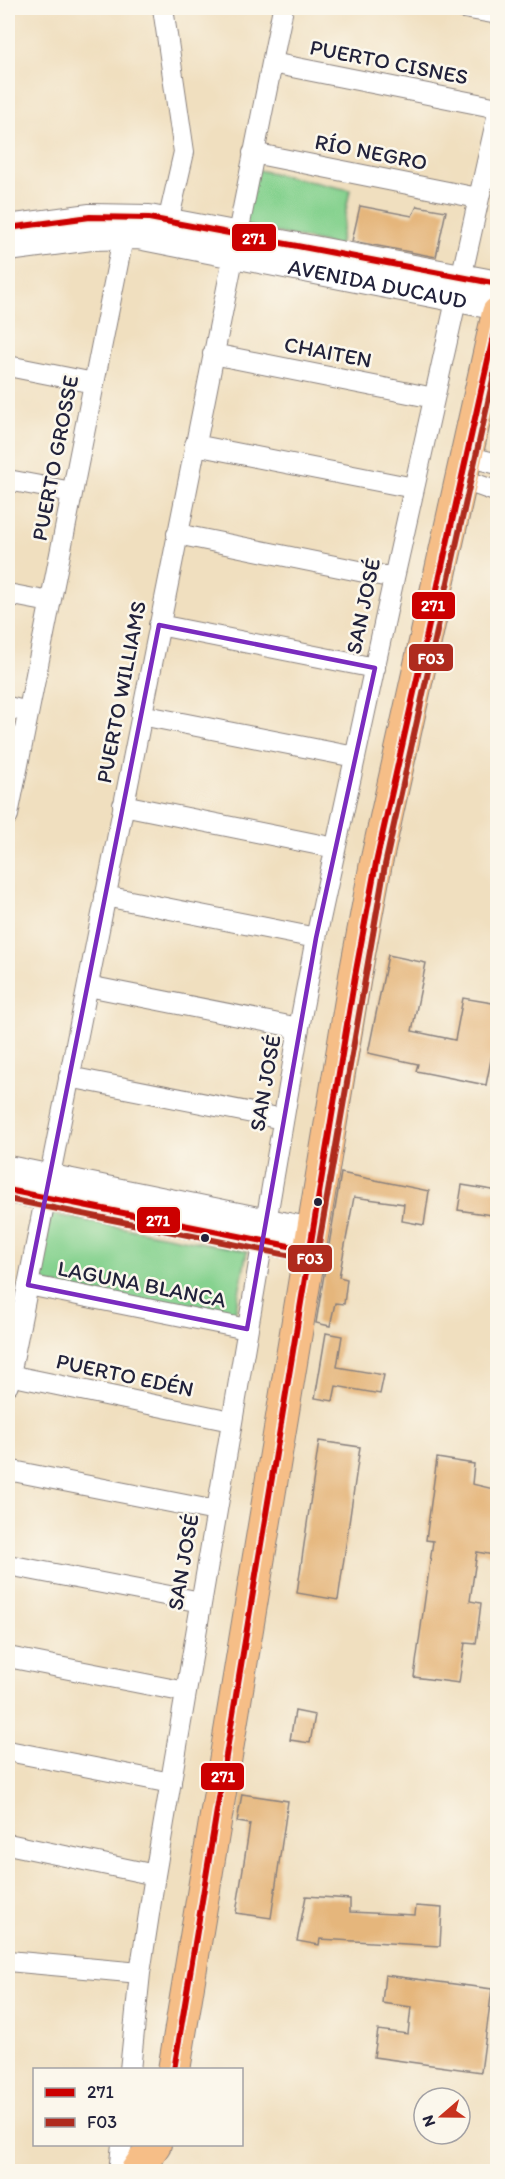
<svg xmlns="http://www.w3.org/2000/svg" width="505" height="2179" font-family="Itim,sans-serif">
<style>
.green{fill:#86d28f;stroke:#547a65;stroke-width:1.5}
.building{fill:#e5b67b}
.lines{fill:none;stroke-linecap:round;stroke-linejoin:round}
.minor-casing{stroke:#89807d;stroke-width:22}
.tertiary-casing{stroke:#89807d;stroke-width:28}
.primary-casing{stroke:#89807d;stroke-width:34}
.minor{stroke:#fff;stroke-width:20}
.tertiary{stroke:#fff;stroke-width:26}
.primary{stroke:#f6be87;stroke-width:32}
.bus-1-casing{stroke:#fbf7ec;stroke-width:10}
.bus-2-casing{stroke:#fbf7ec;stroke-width:10}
.bus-1{stroke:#c00;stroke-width:6}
.bus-2{stroke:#af2b1e;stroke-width:6}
.marked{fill:none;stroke:#7b2cbf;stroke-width:4.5;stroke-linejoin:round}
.bus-dot{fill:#22223b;stroke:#fbf7ec;stroke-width:2}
.labels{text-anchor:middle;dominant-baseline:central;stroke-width:5;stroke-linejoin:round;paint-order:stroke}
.street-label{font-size:22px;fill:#22223b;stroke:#fbf7ec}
.line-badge{stroke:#fbf7ec;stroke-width:2}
.badge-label{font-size:16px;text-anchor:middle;font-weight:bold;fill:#fff}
</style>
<rect width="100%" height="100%" fill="#fbf7ec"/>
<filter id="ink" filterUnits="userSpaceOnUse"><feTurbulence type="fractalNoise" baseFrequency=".0167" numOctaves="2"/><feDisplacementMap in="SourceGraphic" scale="12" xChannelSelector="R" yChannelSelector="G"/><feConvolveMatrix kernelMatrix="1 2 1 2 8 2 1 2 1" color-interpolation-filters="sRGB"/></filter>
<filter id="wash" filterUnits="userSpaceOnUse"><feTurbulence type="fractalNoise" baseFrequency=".008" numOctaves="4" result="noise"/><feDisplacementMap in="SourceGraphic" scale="24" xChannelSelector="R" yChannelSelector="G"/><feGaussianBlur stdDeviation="1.35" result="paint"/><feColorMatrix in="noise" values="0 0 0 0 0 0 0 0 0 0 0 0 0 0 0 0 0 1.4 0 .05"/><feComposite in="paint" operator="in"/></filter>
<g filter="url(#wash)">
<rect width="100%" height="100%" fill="#f0dfbf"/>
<path class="green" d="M253 169 350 190 339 246 241 225Z
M50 1214 247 1251 234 1319 38 1282Z"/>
<g id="blocks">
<path class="building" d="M360 206 412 216 417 206 446 211 436 257 352 241Z
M388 955 426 963 412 1031 455 1040 463 998 498 1004V1025L486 1085 416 1071 418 1064 368 1053Z
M341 1173 429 1191 424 1225 402 1221 404 1204 354 1197 339 1277 347 1279 344 1304 335 1303 330 1326 316 1323Z
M462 1185 498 1191V1216L458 1210Z
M326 1333 342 1336 337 1367 384 1375 380 1394 336 1386 333 1401 315 1398Z
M319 1441 360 1447 338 1600 297 1593Z
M437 1458 474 1464 472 1484 498 1490V1531L493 1555 477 1552 470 1601 481 1603 476 1644 465 1643 459 1683 414 1677 433 1541 426 1540Z
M295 1711 315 1715 310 1743 290 1740Z
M242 1794 288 1801 271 1918 236 1913 250 1824 237 1822Z
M306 1896 350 1899V1912L415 1915 416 1906 442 1908 440 1946 320 1939 319 1945 297 1941Z
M385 1975 492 1989 481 2072 374 2057 378 2030 408 2034 411 2007 382 2003Z"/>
</g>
</g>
<g filter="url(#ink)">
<use href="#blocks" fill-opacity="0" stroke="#89807d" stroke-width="1.5"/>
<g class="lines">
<g class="minor-casing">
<path id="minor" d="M163 8 184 152 165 235
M464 8 498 14
M272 63 498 108
M253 153 478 198
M213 354 434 398
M8 366 94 383
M195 445 414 488
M466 456 498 464
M461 479 498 492
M8 480 72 492
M177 534 394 578
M8 594 50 602
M159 625 375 668
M8 707 28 712
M141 715 355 757
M123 805 335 848
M8 815 126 223
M105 896 316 938
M88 986 299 1028
M69 1077 283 1119
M28 1285 247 1329
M9 1375 231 1421
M8 1385 283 8
M8 1470 216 1511
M8 1565 201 1602
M8 1657 186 1692
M8 1751 171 1783
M8 1844 155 1875
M8 1961 140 1973
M130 2070 140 1973 155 1875 299 1028 316 938 394 578 498 113
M119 2172 122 2144"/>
</g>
<g class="tertiary-casing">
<g id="tertiary">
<path d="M8 228 90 217 149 218 498 284"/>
<path id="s1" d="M8 248 91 237 138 236 498 307"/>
<path d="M8 1169 312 1231"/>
<path d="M8 1190 309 1250"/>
</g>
</g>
<g class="primary-casing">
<path id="primary" d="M174 2070 355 976 376 863 498 313
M136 2172 155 2144"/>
</g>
<use href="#minor" class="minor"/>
<use href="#tertiary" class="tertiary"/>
<use href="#primary" class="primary"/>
<g class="bus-1-casing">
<path id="bus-1" d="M8 228 90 217 149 218 498 284
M8 1190 309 1250
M174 2070 355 976 376 863 498 315"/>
</g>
<g class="bus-2-casing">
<path id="bus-2" d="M8 1199 307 1259 313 1258 317 1255 385 865 498 357"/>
</g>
<use href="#bus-1" class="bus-1"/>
<use href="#bus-2" class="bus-2"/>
</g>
</g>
<path class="marked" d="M159 625 375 668 316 938 247 1329 28 1285Z"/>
<g class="bus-dot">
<circle cx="318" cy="1202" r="5"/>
<circle cx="205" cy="1238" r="5"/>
</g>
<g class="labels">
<g class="street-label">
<text transform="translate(389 62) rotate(11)">PUERTO CISNES</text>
<text transform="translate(371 152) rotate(11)">RÍO NEGRO</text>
<text stroke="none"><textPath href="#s1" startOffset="375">AVENIDA DUCAUD</textPath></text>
<text transform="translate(328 352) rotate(11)">CHAITEN</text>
<text transform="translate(55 458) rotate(-79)">PUERTO GROSSE</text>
<text transform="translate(363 606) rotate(-78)">SAN JOSÉ</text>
<text transform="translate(121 692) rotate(-79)">PUERTO WILLIAMS</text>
<text transform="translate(265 1083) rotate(-80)">SAN JOSÉ</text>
<text transform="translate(142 1284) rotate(11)">LAGUNA BLANCA</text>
<text transform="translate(125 1375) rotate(12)">PUERTO EDÉN</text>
<text transform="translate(183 1562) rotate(-80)">SAN JOSÉ</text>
</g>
</g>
<g class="line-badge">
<rect x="231" y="223" width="46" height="29" rx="6" fill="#c00"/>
<rect x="411" y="591" width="45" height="29" rx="6" fill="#c00"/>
<rect x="408" y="643" width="46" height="29" rx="6" fill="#af2b1e"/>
<rect x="136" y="1206" width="45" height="28" rx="6" fill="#c00"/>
<rect x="287" y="1244" width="46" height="29" rx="6" fill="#af2b1e"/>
<rect x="200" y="1762" width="45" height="29" rx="6" fill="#c00"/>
</g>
<g class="badge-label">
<text x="254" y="244">271</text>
<text x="433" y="611">271</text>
<text x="431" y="664">F03</text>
<text x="158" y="1226">271</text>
<text x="310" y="1264">F03</text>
<text x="223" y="1782">271</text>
</g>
<rect width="505" height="2179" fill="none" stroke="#fbf7ec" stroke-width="30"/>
<rect x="33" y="2068" width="210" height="78" fill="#fbf7ec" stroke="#a4a2a5" stroke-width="1.5"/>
<rect x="45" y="2088" width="30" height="9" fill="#cc0000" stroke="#a4a2a5" stroke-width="1.5"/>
<text x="87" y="2098" font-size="18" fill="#22223b">271</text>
<rect x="45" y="2118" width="30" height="9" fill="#af2b1e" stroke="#a4a2a5" stroke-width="1.5"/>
<text x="87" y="2128" font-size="18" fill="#22223b">F03</text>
<g transform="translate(442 2116) rotate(250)"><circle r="28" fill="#fbf7ec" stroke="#a4a2a5" stroke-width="1.5"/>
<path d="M0-4.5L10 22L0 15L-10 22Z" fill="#c8321e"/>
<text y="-9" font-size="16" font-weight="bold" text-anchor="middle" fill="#22223b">N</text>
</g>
</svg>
